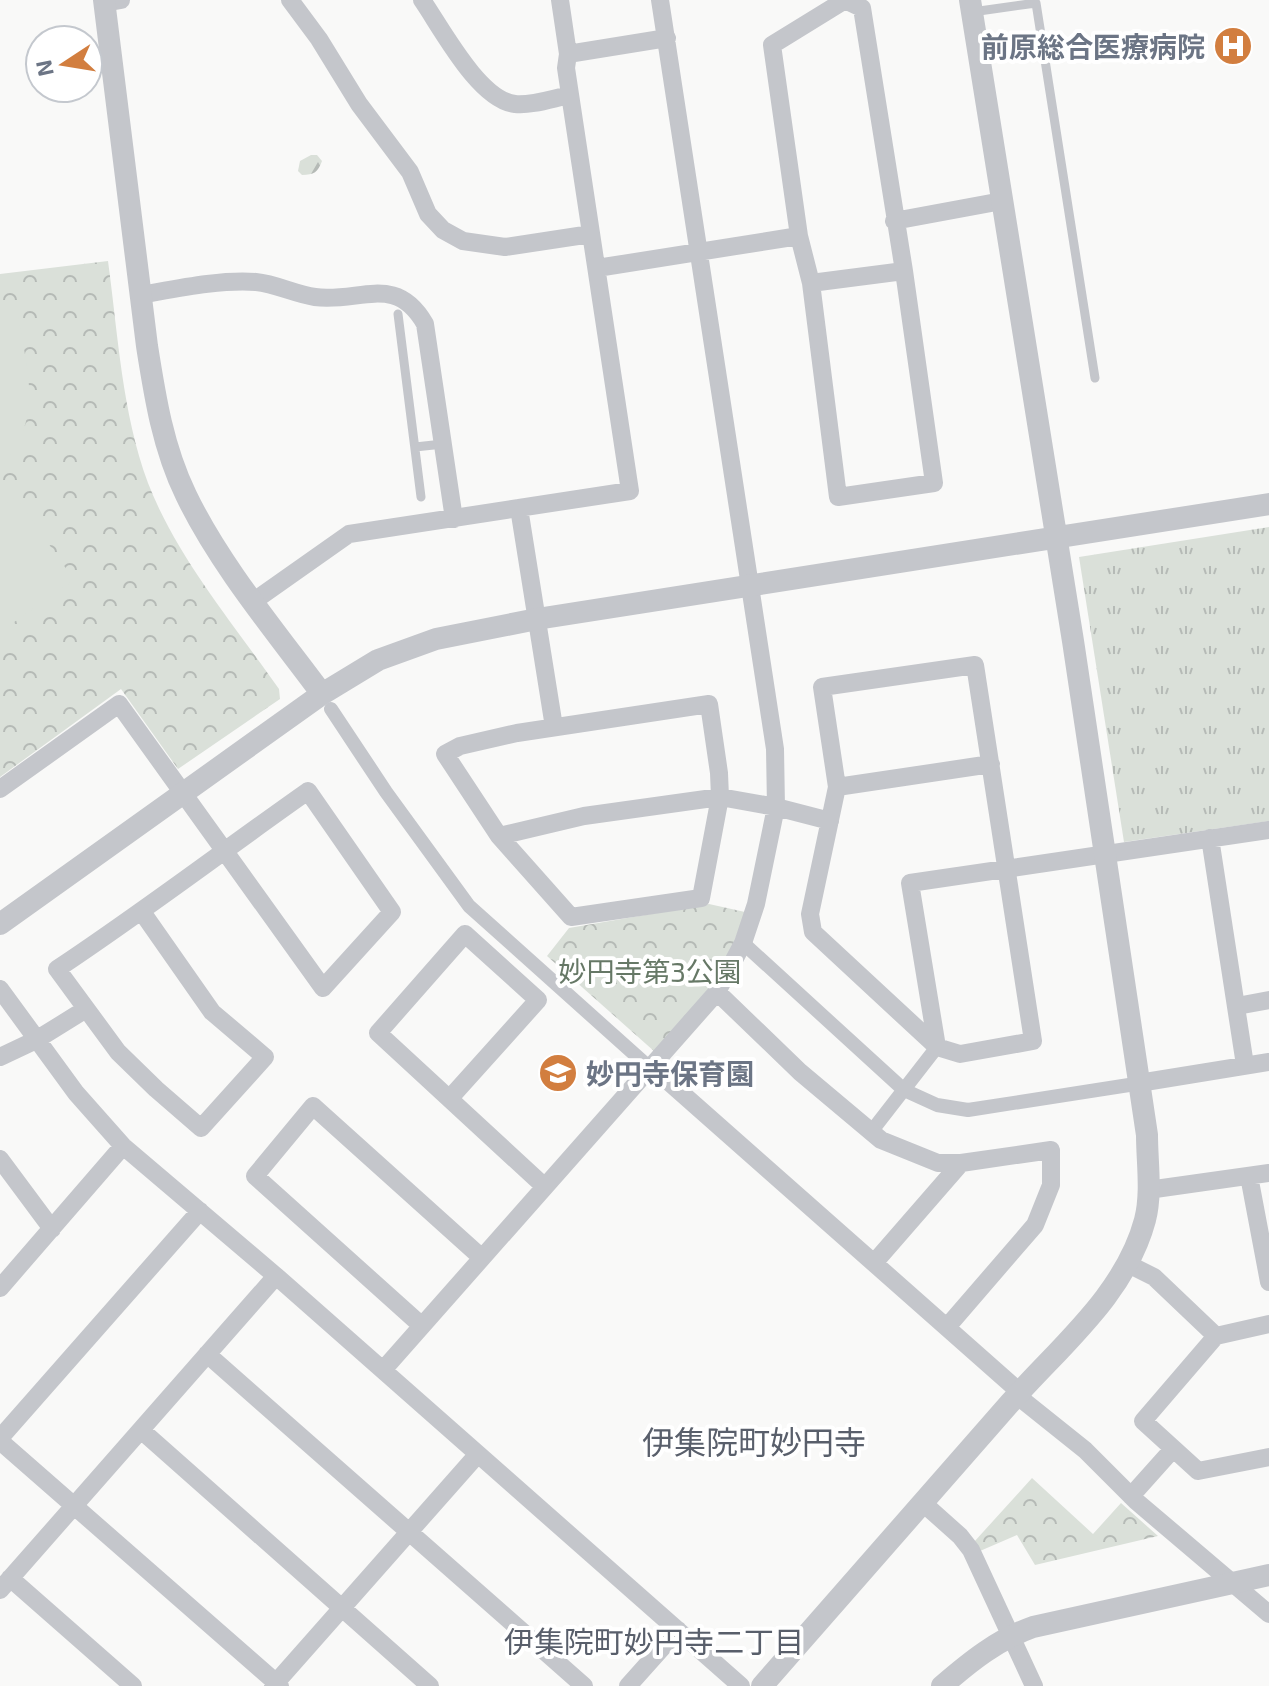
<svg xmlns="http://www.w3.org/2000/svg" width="1269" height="1686" font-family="'Exo 2','Noto Sans JP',sans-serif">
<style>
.grass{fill:url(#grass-tufts)}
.forest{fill:url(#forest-firs)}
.park{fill:url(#park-crowns)}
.pitch{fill:#dae0d9}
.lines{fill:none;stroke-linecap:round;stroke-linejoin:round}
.service{stroke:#c4c6cb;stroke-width:9}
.pedestrian{stroke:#c4c6cb;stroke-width:14}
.minor{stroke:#c4c6cb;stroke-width:18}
.tertiary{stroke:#c4c6cb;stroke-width:22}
.labels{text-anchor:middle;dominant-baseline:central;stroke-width:8;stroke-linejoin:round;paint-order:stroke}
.poi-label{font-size:28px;font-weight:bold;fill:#6c7585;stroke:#fff;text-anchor:end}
.park-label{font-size:28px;fill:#667866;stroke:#fff}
.neighbourhood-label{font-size:30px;fill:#595f6b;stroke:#fff}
.quarter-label{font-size:32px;fill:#595f6b;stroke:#fff}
</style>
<defs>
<pattern id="grass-tufts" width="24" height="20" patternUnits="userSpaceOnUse" patternTransform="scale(2)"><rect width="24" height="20" fill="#dae0d9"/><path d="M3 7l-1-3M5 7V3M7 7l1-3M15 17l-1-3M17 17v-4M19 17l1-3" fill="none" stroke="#b5bab6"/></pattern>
<pattern id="forest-firs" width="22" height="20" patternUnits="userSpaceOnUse" patternTransform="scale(2)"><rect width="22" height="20" fill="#dae0d9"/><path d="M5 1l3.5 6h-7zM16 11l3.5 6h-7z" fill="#b5bab6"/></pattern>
<pattern id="park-crowns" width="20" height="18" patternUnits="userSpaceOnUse" patternTransform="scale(2)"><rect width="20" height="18" fill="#dae0d9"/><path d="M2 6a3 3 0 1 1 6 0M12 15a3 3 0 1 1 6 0" fill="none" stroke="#b5bab6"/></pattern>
</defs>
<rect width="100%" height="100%" fill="#f9f9f8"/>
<path class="grass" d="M1269 527V821L1124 842 1079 557Z"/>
<path class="forest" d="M311 155H317L322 161C318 172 314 175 302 175L298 171 300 161Z"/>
<path class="park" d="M108 261C118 334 122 413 148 483 177 558 233 623 279 689L280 699 178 769 121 689 0 777V274Z
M709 904 745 912C738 930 733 949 723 966 706 997 678 1024 655 1052L547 956 569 928Z
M1032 1478 1093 1534 1121 1503 1158 1536 1035 1565 1017 1535 980 1551 974 1542Z"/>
<path class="pitch" d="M18 315C28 377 44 417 0 469V318Z
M16 497 74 580 0 632V507Z"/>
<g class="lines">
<path class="service" d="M972 12 1036 3 1095 378
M398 314 421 497
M415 447 443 444"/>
<path class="pedestrian" d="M331 709 386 792 469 906 651 1069
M743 943 904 1090 937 1105 968 1110 1129 1085
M871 1132 937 1047"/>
<path class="minor" d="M290 0 319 39 359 104 410 172 428 214 443 230 463 241 505 247 591 234
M422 0C442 29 479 100 515 104 531 106 554 98 570 95
M845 0 862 8 904 271 934 483 838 497 811 283 799 236 772 45Z
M104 3 121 0
M568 54 667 38
M894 221 1002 201
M597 268 799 236
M811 283 904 271
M140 295C175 289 221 279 256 282 276 284 295 294 315 297 360 303 396 273 425 324L454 519
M519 508 554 727
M254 601 349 534 630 491 566 68 568 54 560 0
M975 665 1033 1041 960 1054 937 1047 813 932 810 914 837 787 822 687Z
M709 704 719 773 720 797 701 898 571 917 499 836 445 754 460 746 517 733Z
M837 787 991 764
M0 789 119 704C187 799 255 894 323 988L392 912 308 791C224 850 143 912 57 969L118 1052 156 1089 201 1128 265 1057 212 1012 142 912
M499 836 584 816 720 797 776 807 830 821
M1210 838 1245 1065
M0 989 76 1093 123 1146 276 1276 741 1686
M717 992 800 1072 881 1140 938 1163H961L1051 1150V1185L1035 1225 947 1327
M1237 1006 1269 1000
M937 1047 910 883 1269 830
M0 1057 36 1040 86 1009
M652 1067 1013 1386 1025 1402 1085 1450 1136 1501 1269 1614
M1139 1083 1269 1062
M450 1098 538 1000 465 934 378 1033 545 1187
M0 1159 52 1229
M1249 1176 1269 1282
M1148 1190 1269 1173
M874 1263 961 1163
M1126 1263 1154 1277 1216 1336 1143 1421 1198 1471 1269 1457
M0 1288 123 1146
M422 1326 255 1176 313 1106 482 1258
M1216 1336 1269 1324
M207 1354 584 1686
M383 1370 717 992 743 943 756 904 776 807 775 749 660 0
M141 1430 430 1686
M0 1438 200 1211
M0 1441 280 1686
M1131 1496 1173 1449
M923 1503 960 1536 971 1550 1034 1686
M10 1578 133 1686
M0 1590 276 1276
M273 1686 478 1454
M628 1686 678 1630"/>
<path class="tertiary" d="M104 0 147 346C155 397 163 448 186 495 219 564 276 632 322 694
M0 924 322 694 378 660 436 639 537 619 1269 504
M762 1686C844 1592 927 1498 1010 1403 1059 1347 1125 1295 1145 1220 1152 1193 1147 1162 1147 1135L1073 641 970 0
M942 1686C971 1661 997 1640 1033 1627L1269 1575"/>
</g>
<defs>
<g id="hospital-disc" transform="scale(2)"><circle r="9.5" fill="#d27e3f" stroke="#fff"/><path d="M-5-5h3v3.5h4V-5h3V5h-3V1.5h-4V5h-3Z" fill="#fff"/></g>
<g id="school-disc" transform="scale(2)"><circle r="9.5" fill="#d27e3f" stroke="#fff"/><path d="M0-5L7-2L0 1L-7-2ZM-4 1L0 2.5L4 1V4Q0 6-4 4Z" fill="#fff"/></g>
</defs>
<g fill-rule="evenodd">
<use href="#hospital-disc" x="1233" y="46"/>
<use href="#school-disc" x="558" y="1073"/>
</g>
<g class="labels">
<g class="poi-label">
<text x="1205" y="46">前原総合医療病院</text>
<text x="586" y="1073" text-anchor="start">妙円寺保育園</text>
</g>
<g class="park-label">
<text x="650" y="971">妙円寺第3公園</text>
</g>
<g class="neighbourhood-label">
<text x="654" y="1641">伊集院町妙円寺二丁目</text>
</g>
<g class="quarter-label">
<text x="754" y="1441">伊集院町妙円寺</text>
</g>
</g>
<g transform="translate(64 64) rotate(258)"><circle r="38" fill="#ffffff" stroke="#c4c8ce" stroke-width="2"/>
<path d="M0-6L14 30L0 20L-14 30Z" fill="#d27e3f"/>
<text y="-12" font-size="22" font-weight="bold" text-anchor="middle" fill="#6c7585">N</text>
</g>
</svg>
